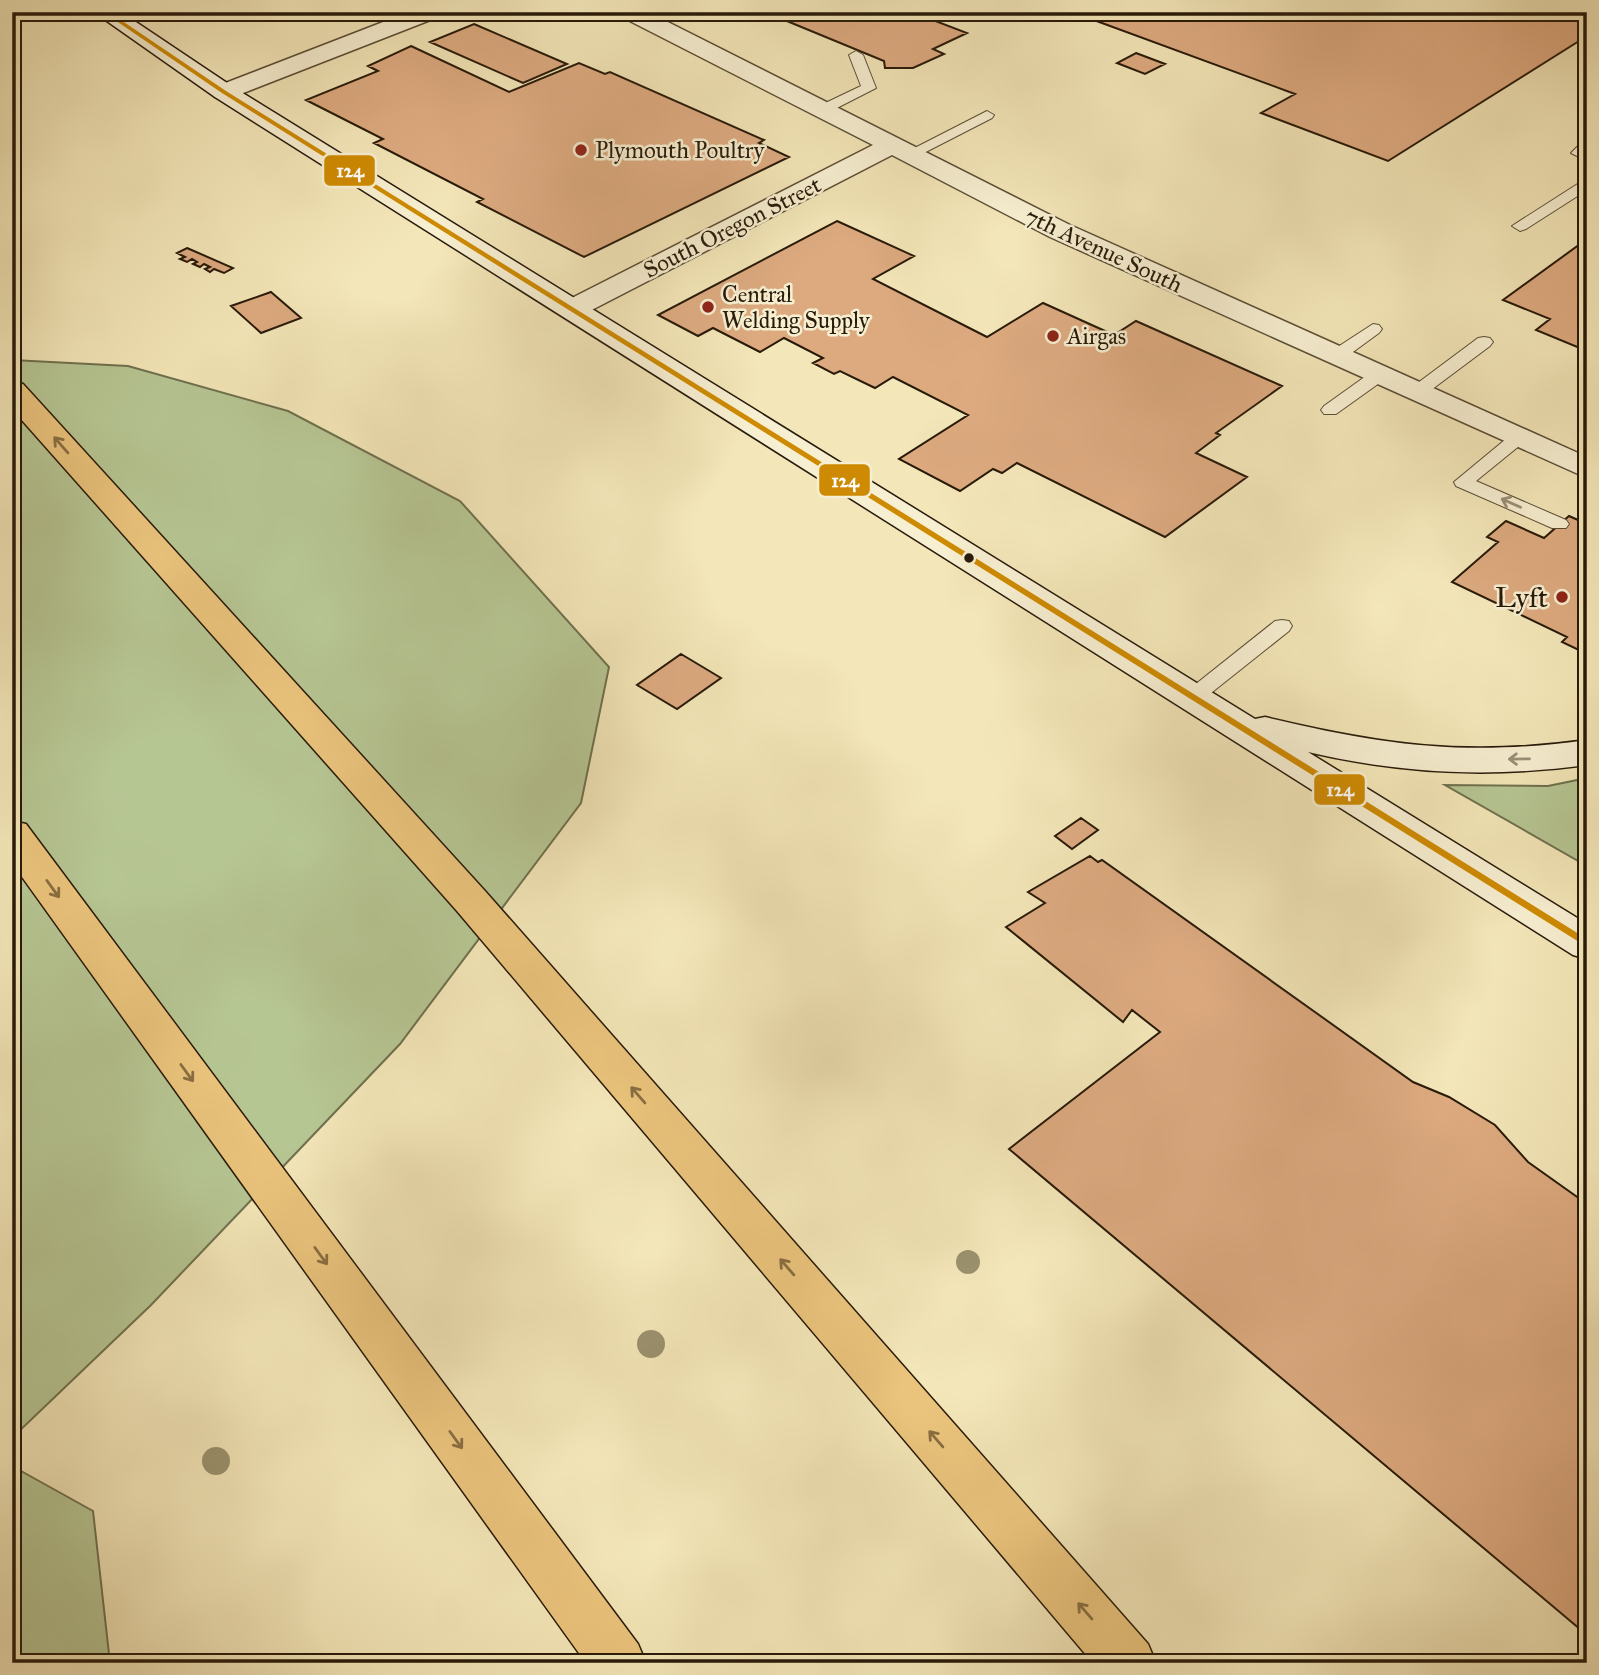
<svg xmlns="http://www.w3.org/2000/svg" width="1599" height="1675" font-family="'IM FELL Great Primer',serif">
<style>
.green{fill:#b6c693;stroke:#6f704e;stroke-width:2}
.building{fill:#ddaa80;stroke:#281a09;stroke-width:2}
.lines{fill:none;stroke-linecap:round;stroke-linejoin:round}
.lane-casing{stroke:#5b4d35;stroke-width:2}
.street-casing{stroke:#5b4d35;stroke-width:3}
.secondary-casing{stroke:#281a09;stroke-width:3}
.highway-casing{stroke:#281a09;stroke-width:3}
.lane{fill:#f7efd1;fill-rule:evenodd}
.street{fill:#f7efd1;fill-rule:evenodd}
.secondary{fill:#f7efd1;fill-rule:evenodd}
.highway{fill:#eac37c;fill-rule:evenodd}
.bus-1-casing{stroke:#f7efd1;stroke-width:5}
.bus-1{fill:#ce8a02;fill-rule:evenodd}
.tree{fill:#9b926e}
.oneway{stroke:#896e42}
.oneway2{stroke:#9a8f77}
.poi-dot{fill:#8f2418;stroke:#f7efd1;stroke-width:2.5}
.bus-dot{fill:#281a09;stroke:#f7efd1;stroke-width:2.5}
.labels{text-anchor:middle;dominant-baseline:central;stroke-width:5;stroke-linejoin:round;paint-order:stroke}
.far-poi-label{font-size:23px;fill:#281a09;stroke:#f7efd1;text-anchor:start}
.far-street-label{font-size:23px;fill:#281a09;stroke:#f7efd1}
.poi-label{font-size:28px;fill:#281a09;stroke:#f7efd1;text-anchor:end}
.line-badge{stroke:#f7efd1;stroke-width:2.5}
.badge-label{font-size:19px;text-anchor:middle;font-weight:bold;fill:#fff}
</style>
<rect width="100%" height="100%" fill="#f3e6b8"/>
<filter id="stains"><feTurbulence type="fractalNoise" baseFrequency=".00286" numOctaves="4"/><feColorMatrix values="0 0 0 0 .2 0 0 0 0 .09 0 0 0 0 .02 0 0 0 .5 -.17"/></filter>
<radialGradient id="worn" r=".72"><stop offset=".6" stop-color="#630" stop-opacity="0"/><stop offset="1" stop-color="#630" stop-opacity=".3"/></radialGradient>
<path class="green" d="M12 360 128 366 288 411 460 501 609 667 581 803 400 1044 151 1305 12 1438Z
M1587 778V866L1445 785 1548 786Z
M12 1466 93 1511 110 1663H12Z"/>
<path class="building" d="M765 12H912L967 33 933 49 944 54 913 68H885L884 61Z
M1072 12H1587V36L1388 161 1261 113 1295 94Z
M474 24 567 64 523 83 430 42Z
M411 46 509 92 579 63 605 74 610 72 764 140 759 143 789 157 584 257 477 202 483 199 374 143 383 139 306 100 378 71 368 66Z
M1136 53 1165 64 1145 74 1117 63Z
M837 221 914 256 873 279 987 337 1043 303 1114 335 1136 321 1282 386 1216 433 1220 435 1196 453 1247 477 1165 537 1017 463 1002 473 993 469 960 491 899 459 968 415 893 377 875 388 840 371 834 374 813 363 823 358 784 338 760 352 713 328 698 336 658 315Z
M1587 239V351L1536 330 1550 319 1503 300Z
M187 248 233 268 224 273 214 269 210 272 205 269 210 267 204 264 200 267 193 264 197 262 192 259 187 262 180 259 185 257 177 253Z
M271 292 301 318 261 333 231 306Z
M1569 516 1587 524 1585 653 1562 642 1567 637 1452 582 1498 542 1487 537 1506 521 1544 538Z
M681 654 721 678 677 709 637 685Z
M1081 818 1098 830 1072 849 1055 836Z
M1090 856 1098 862 1102 860 1413 1082 1449 1097 1495 1125 1528 1162 1587 1204V1635L1009 1149 1160 1032 1132 1010 1123 1022 1006 927 1045 903 1028 892Z"/>
<g class="lines">
<g class="lane-casing">
<path id="lane" d="M856 51 863 55 876 88 827 113H817L815 110 817 107 861 86 849 55Z
M987 111 994 115 992 118 914 158H904L901 155Z
M1587 141V161L1571 153 1582 142Z
M1587 178V190L1526 229 1520 231 1512 226Z
M1373 324 1379 325 1382 329 1379 333 1342 360H1330L1327 356 1330 352Z
M1484 337 1490 338 1493 342 1490 346 1423 396H1411L1408 392 1411 388 1478 338Z
M1379 370 1385 371 1388 375 1385 379 1336 414H1324L1321 410 1324 406 1373 371Z
M1518 433 1524 434 1527 438 1524 442 1476 481 1566 520 1569 524 1566 528H1552L1456 486 1454 482 1512 434Z
M1282 620 1289 621 1292 626 1289 631 1201 701H1187L1183 696 1187 691 1275 621Z"/>
</g>
<g class="street-casing">
<path id="street" d="M409 12H441L438 17 233 97 224 99 215 97 212 92 215 87Z
M619 12H648L1070 225 1587 457V478L1050 237 892 155 582 315 572 318 562 315 558 309 562 303 873 145 622 17Z"/>
</g>
<g class="secondary-casing">
<path id="secondary" d="M94 12H121L233 87 1255 719 1265 717C1382 745 1466 757 1587 740V765C1491 778 1402 774 1308 752L1587 924V959L1573 955 215 97Z"/>
</g>
<g class="highway-casing">
<path id="highway" d="M12 381 23 384 485 891 1148 1644 1156 1663H1093L457 911 12 409Z
M12 821 26 824 638 1644 646 1663H586L12 863Z"/>
</g>
<use href="#lane" class="lane"/>
<use href="#street" class="street"/>
<use href="#secondary" class="secondary"/>
<use href="#highway" class="highway"/>
<g class="bus-1-casing">
<path id="bus-1" d="M103 12H109L226 91 1587 939V947L222 93Z"/>
</g>
<use href="#bus-1" class="bus-1"/>
</g>
<g class="tree">
<circle cx="968" cy="1262" r="12"/>
<circle cx="651" cy="1344" r="14"/>
<circle cx="216" cy="1461" r="14"/>
</g>
<defs><path id="oneway-shaft" d="M-6 0H5M1.5-3L5.5 0L1.5 3" fill="none" stroke-width="1.6" stroke-linecap="round" stroke-linejoin="round" transform="scale(1.75)"/></defs>
<g class="oneway">
<use href="#oneway-shaft" transform="translate(61 445) rotate(-131)"/>
<use href="#oneway-shaft" transform="translate(53 889) rotate(54)"/>
<use href="#oneway-shaft" transform="translate(187 1073) rotate(54)"/>
<use href="#oneway-shaft" transform="translate(638 1095) rotate(-131)"/>
<use href="#oneway-shaft" transform="translate(321 1256) rotate(54)"/>
<use href="#oneway-shaft" transform="translate(787 1267) rotate(-131)"/>
<use href="#oneway-shaft" transform="translate(936 1439) rotate(-131)"/>
<use href="#oneway-shaft" transform="translate(456 1440) rotate(54)"/>
<use href="#oneway-shaft" transform="translate(1085 1611) rotate(-131)"/>
</g>
<g class="oneway2">
<use href="#oneway-shaft" transform="translate(1511 503) rotate(-156)"/>
<use href="#oneway-shaft" transform="translate(1519 759) rotate(179)"/>
</g>
<g class="poi-dot">
<circle cx="581" cy="150" r="7"/>
<circle cx="708" cy="307" r="7"/>
<circle cx="1053" cy="336" r="7"/>
<circle cx="1562" cy="597" r="7"/>
</g>
<circle class="bus-dot" cx="969" cy="558" r="6"/>
<g class="labels">
<g class="far-poi-label">
<text x="595" y="150">Plymouth Poultry</text>
<text x="722" y="294">Central<tspan x="722" dy="26">Welding Supply</tspan></text>
<text x="1067" y="336">Airgas</text>
</g>
<g class="far-street-label">
<text transform="translate(732 227) rotate(-27)">South Oregon Street</text>
<text transform="translate(1104 250) rotate(25)">7th Avenue South</text>
</g>
<g class="poi-label">
<text x="1548" y="597">Lyft</text>
</g>
</g>
<g class="line-badge">
<rect x="323" y="154" width="53" height="33" rx="7" fill="#ce8a02"/>
<rect x="818" y="463" width="53" height="34" rx="7" fill="#ce8a02"/>
<rect x="1313" y="773" width="53" height="33" rx="7" fill="#ce8a02"/>
</g>
<g class="badge-label">
<text x="350" y="177">124</text>
<text x="845" y="487">124</text>
<text x="1340" y="796">124</text>
</g>
<rect width="1599" height="1675" fill="none" stroke="#f3e6b8" stroke-width="42"/>
<rect x="14" y="14" width="1571" height="1647" fill="none" stroke="#281a09" stroke-width="3.5"/>
<rect x="21" y="21" width="1557" height="1633" fill="none" stroke="#281a09" stroke-width="2"/>
<rect width="100%" height="100%" filter="url(#stains)"/>
<rect width="100%" height="100%" fill="url(#worn)"/>
</svg>
